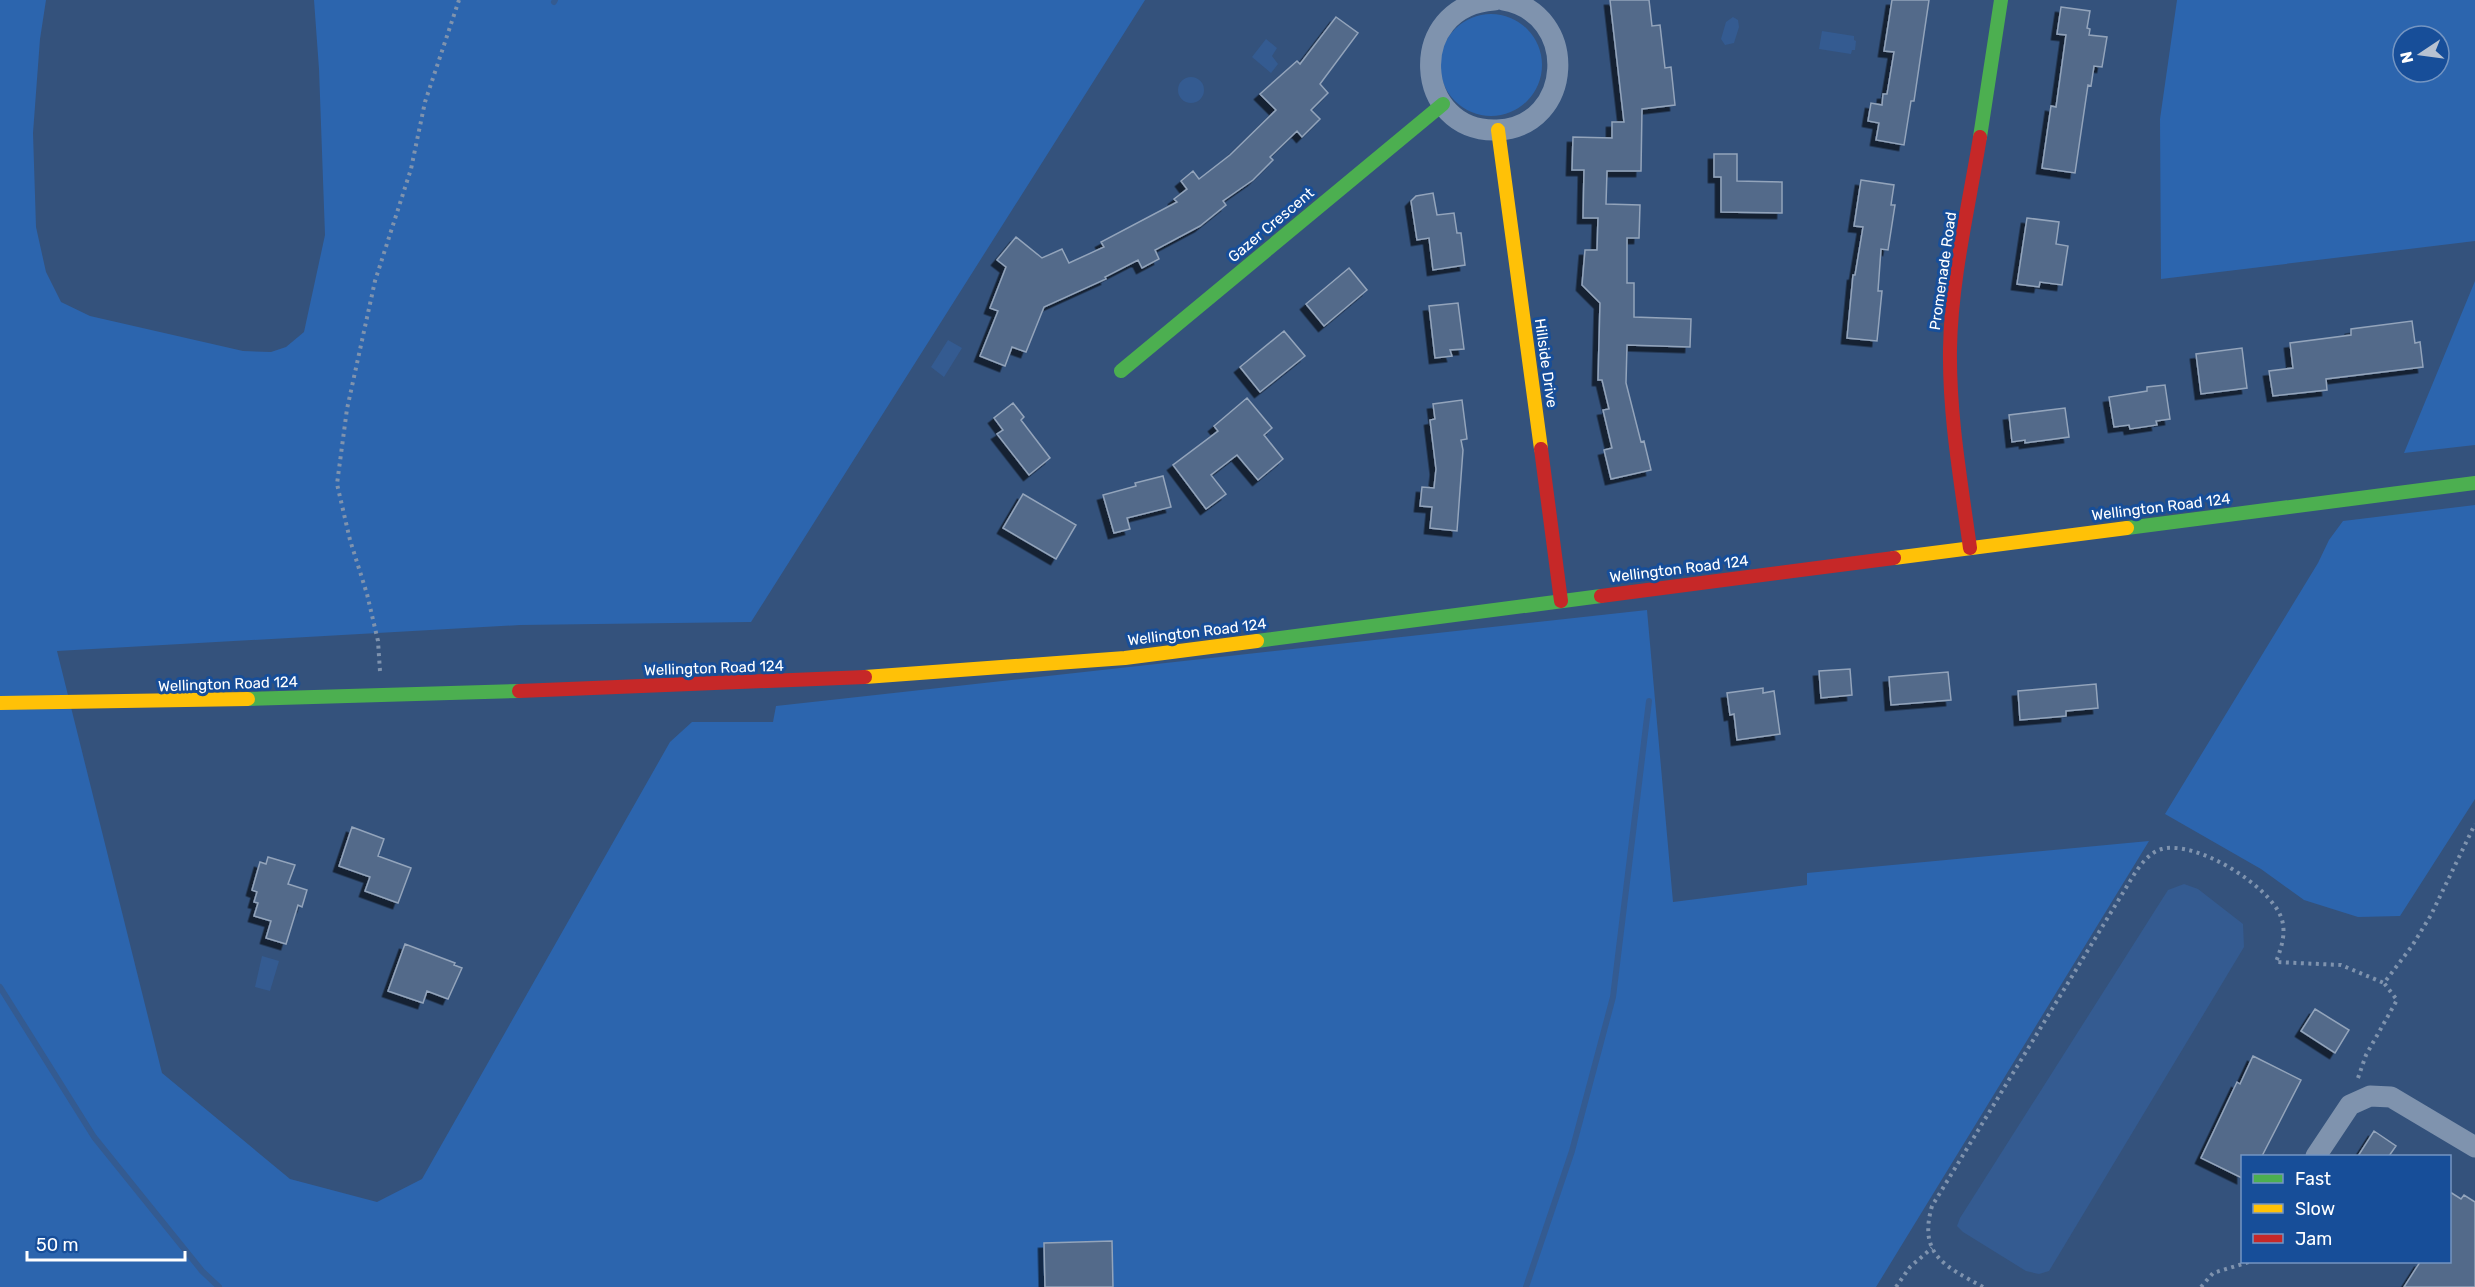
<svg xmlns="http://www.w3.org/2000/svg" width="2475" height="1287" font-family="Rubik,sans-serif">
<style>
.green{fill:#2c65ae;fill-rule:evenodd}
.water{fill:#345b91}
.lines{fill:none;stroke-linecap:round;stroke-linejoin:round}
.stream{stroke:#345b91;stroke-width:6}
.building{fill:#526a8a;stroke:#93a4bb;stroke-width:1.5;filter:url(#shadow)}
.path{stroke:#7f93ae;stroke-width:4;stroke-dasharray:3 4.5;stroke-linecap:butt}
.street{stroke:#7f93ae;stroke-width:21}
.fast{stroke:#4caf50;stroke-width:14}
.slow{stroke:#ffc107;stroke-width:14}
.jam{stroke:#c62828;stroke-width:14}
.labels{text-anchor:middle;dominant-baseline:central;stroke-width:6;stroke-linejoin:round;paint-order:stroke}
.street-label{font-size:15px;fill:#fff;stroke:#174e99}
</style>
<defs>
<filter id="shadow"><feDropShadow dx="-5.5" dy="5.5" stdDeviation="0" flood-color="#0009"/></filter>
</defs>
<rect width="100%" height="100%" fill="#34527c"/>
<path class="green" d="M0 0H46L40 39 33 133 36 227 46 272 61 302 90 316 243 351 271 352 286 347 304 332 325 235 319 69 314 0H1145L751 622 520 625 57 651 162 1073 290 1179 377 1202 422 1179 670 742 692 722H773L776 706 1647 610 1673 902 1807 885V873L2149 841 1876 1287H0Z
M2177 0H2475V241L2161 279 2160 119ZM2403 36H2439V72H2403Z
M1440 65a51 51 0 1 1 102 0a51 51 0 1 1-102 0Z
M2475 281V445L2404 453Z
M2475 505V799L2400 916 2358 917 2304 900 2261 869 2165 814 2318 563 2329 540 2343 521Z"/>
<path class="water" d="M1733 17 1738 20 1739 27 1734 43 1725 45 1721 39 1726 22Z
M1822 31 1854 36V40L1856 41 1855 50H1852L1851 54 1819 49Z
M1266 39 1277 48 1272 56 1278 64 1271 73 1252 57Z
M1178 90a13 13 0 1 1 26 0a13 13 0 1 1-26 0Z
M948 340 962 348 944 377 931 367Z
M2184 884 2198 889 2243 924 2244 947 2049 1271 2039 1274 2026 1271 1963 1232 1957 1226 1960 1218 2168 890Z
M262 956 279 961 270 991 255 987Z"/>
<g class="lines">
<path class="stream" d="M554 2 555 0
M0 987 94 1137 202 1271 219 1287
M1526 1287 1572 1151 1613 997 1649 701"/>
</g>
<path class="building" d="M1610 0H1649L1652 26 1660 25 1665 68 1671 67 1675 105 1642 109 1641 171H1607L1606 204 1640 205 1639 238H1627V283H1634V317L1691 319 1690 347 1627 345 1626 383 1641 442 1644 441 1651 470 1611 479 1604 450 1612 448 1603 410 1609 409 1602 380H1598L1600 303 1582 285 1585 250H1597L1598 218H1583L1584 170H1572L1573 137 1612 138V122H1624Z
M1892 0H1929L1914 101H1911L1904 145 1876 140 1879 123 1868 121 1871 103 1882 105 1883 94H1887L1894 52 1884 51Z
M2061 7 2090 11 2087 28 2090 29 2089 35 2107 37 2102 67 2094 66 2091 86 2088 85 2075 173 2042 168 2051 106 2056 107 2066 35 2057 34Z
M1336 17 1358 33 1320 84 1328 93 1311 110 1320 119 1302 137 1297 131 1270 157 1273 160 1253 180 1223 201 1226 205 1200 226 1155 250 1159 259 1142 268 1138 260 1105 277 1106 279 1044 307 1026 352 1012 347 1005 366 980 356 998 311 990 308 1006 267 997 260 1016 237 1042 258 1062 249 1069 263 1104 247 1101 242 1177 202 1174 199 1187 189 1181 181 1193 171 1199 179 1230 155 1276 110 1260 94 1297 61 1300 64Z
M1714 154H1737V181L1782 182V213L1721 212V177H1714Z
M1861 180 1894 185 1891 205H1895L1888 250 1881 249 1878 291H1882L1877 341 1847 338 1853 275H1855L1863 227 1854 226Z
M1433 193 1437 215 1454 213 1457 233H1461L1465 265 1433 270 1429 238 1417 240 1411 201 1416 196Z
M2027 218 2059 222 2056 244 2068 246 2062 285 2040 282 2039 287 2017 284Z
M1349 268 1367 290 1324 326 1306 304Z
M1458 303 1464 349 1450 350 1452 356 1435 358 1429 306Z
M2412 321 2415 343 2420 342 2423 367 2326 379 2327 390 2273 396 2269 371 2293 368 2290 343 2351 335V329Z
M1284 331 1305 356 1260 392 1240 367Z
M2242 348 2247 388 2201 394 2196 354Z
M2165 385 2170 419 2156 421 2157 425 2130 429 2129 425 2114 427 2109 397 2147 391V387Z
M1247 398 1272 428 1264 435 1283 459 1258 480 1237 455 1211 475 1226 494 1206 509 1173 465 1218 431 1214 426Z
M1462 400 1467 439 1461 440 1463 450 1457 531 1430 528 1432 507 1420 506 1422 487 1434 488 1436 469 1430 420 1435 419 1433 404Z
M1013 403 1024 417 1021 420 1050 458 1029 475 997 434 1003 430 994 418Z
M2065 408 2069 437 2025 443V440L2012 442 2009 415Z
M1163 476 1171 507 1127 518 1130 529 1114 533 1103 495 1136 486 1135 483Z
M1023 494 1076 525 1056 559 1003 528Z
M1850 669 1852 695 1821 698 1819 671Z
M1948 672 1951 700 1891 705 1889 677Z
M2096 684 2098 708 2066 711V716L2020 720 2018 691Z
M1763 688V693L1774 691 1780 734 1737 740 1734 714 1730 715 1727 693Z
M352 827 384 839 378 856 411 868 398 903 365 891 370 877 339 866Z
M268 857 295 865 288 884 307 890 302 907 298 905 286 944 266 938 271 921 254 916 258 903 254 902 257 892 252 890 260 862 266 864Z
M405 944 455 963 454 965 462 968 448 999 427 991 423 1003 388 991Z
M2315 1009 2349 1030 2335 1053 2301 1031Z
M2253 1056 2301 1080 2262 1156H2242V1178L2201 1158 2237 1082 2240 1084Z
M2374 1131 2396 1146 2389 1156H2358Z
M2450 1192 2461 1199 2464 1195 2475 1202V1287H2404L2420 1262H2450Z
M1112 1241 1113 1287H1045L1044 1243Z"/>
<g class="lines">
<path class="path" d="M380 671 378 641 367 594 350 540 337 484 347 409 375 281 411 169 425 102 459 0
M2358 1078 2366 1055 2397 1000 2384 983 2412 946 2431 915 2475 824
M1896 1287 1910 1267 1932 1248
M1983 1287C1945 1266 1918 1255 1932 1206L2135 873C2142 863 2150 852 2162 849 2196 840 2269 885 2281 917 2287 933 2281 948 2276 962L2341 965 2384 983
M2201 1287 2213 1273 2249 1262"/>
<path class="street" d="M1494 0C1405 6 1413 133 1497 130 1574 127 1580 13 1503 0
M2316 1156 2350 1105 2370 1096 2391 1097 2475 1147"/>
<path class="fast" d="M1980 137 2001 0
M1121 371 1443 104
M2127 528 2475 483
M1257 641 1601 596
M248 699 519 691"/>
<path class="slow" d="M1498 130 1541 449
M1894 558 2127 528
M865 677 1125 658 1257 641
M0 703 248 699"/>
<path class="jam" d="M1541 449 1561 601
M1970 548C1961 482 1949 416 1950 349 1951 280 1969 205 1980 137
M1601 596 1894 558
M519 691 865 677"/>
</g>
<g class="labels">
<g class="street-label">
<text transform="translate(1271 225) rotate(-40)">Gazer Crescent</text>
<text transform="translate(1943 271) rotate(-82)">Promenade Road</text>
<text transform="translate(1546 363) rotate(82)">Hillside Drive</text>
<text transform="translate(2161 507) rotate(-7)">Wellington Road 124</text>
<text transform="translate(1679 569) rotate(-7)">Wellington Road 124</text>
<text transform="translate(1197 632) rotate(-7)">Wellington Road 124</text>
<text transform="translate(714 668) rotate(-2)">Wellington Road 124</text>
<text transform="translate(228 684) rotate(-2)">Wellington Road 124</text>
</g>
</g>
<rect x="2241" y="1155" width="210" height="108" fill="#174e99" stroke="#7495c2" stroke-width="1.5"/>
<rect x="2253" y="1174" width="30" height="9" fill="#4caf50" stroke="#7495c2" stroke-width="1.5"/>
<text x="2295" y="1185" font-size="18" fill="#ffffff">Fast</text>
<rect x="2253" y="1204" width="30" height="9" fill="#ffc107" stroke="#7495c2" stroke-width="1.5"/>
<text x="2295" y="1215" font-size="18" fill="#ffffff">Slow</text>
<rect x="2253" y="1234" width="30" height="9" fill="#c62828" stroke="#7495c2" stroke-width="1.5"/>
<text x="2295" y="1245" font-size="18" fill="#ffffff">Jam</text>
<g transform="translate(2421 54) rotate(257)"><circle r="28" fill="#174e99" stroke="#7495c2" stroke-width="1.5"/>
<path d="M0-4.5L10 22L0 15L-10 22Z" fill="#b8c2d1"/>
<text y="-9" font-size="16" font-weight="bold" text-anchor="middle" fill="#ffffff">N</text>
</g>
<path d="M27 1251v9h158v-9" fill="none" stroke="#ffffff" stroke-width="3"/>
<text x="36" y="1251" font-size="18" fill="#ffffff" stroke="#174e99" stroke-width="4.5" paint-order="stroke">50 m</text>
</svg>
